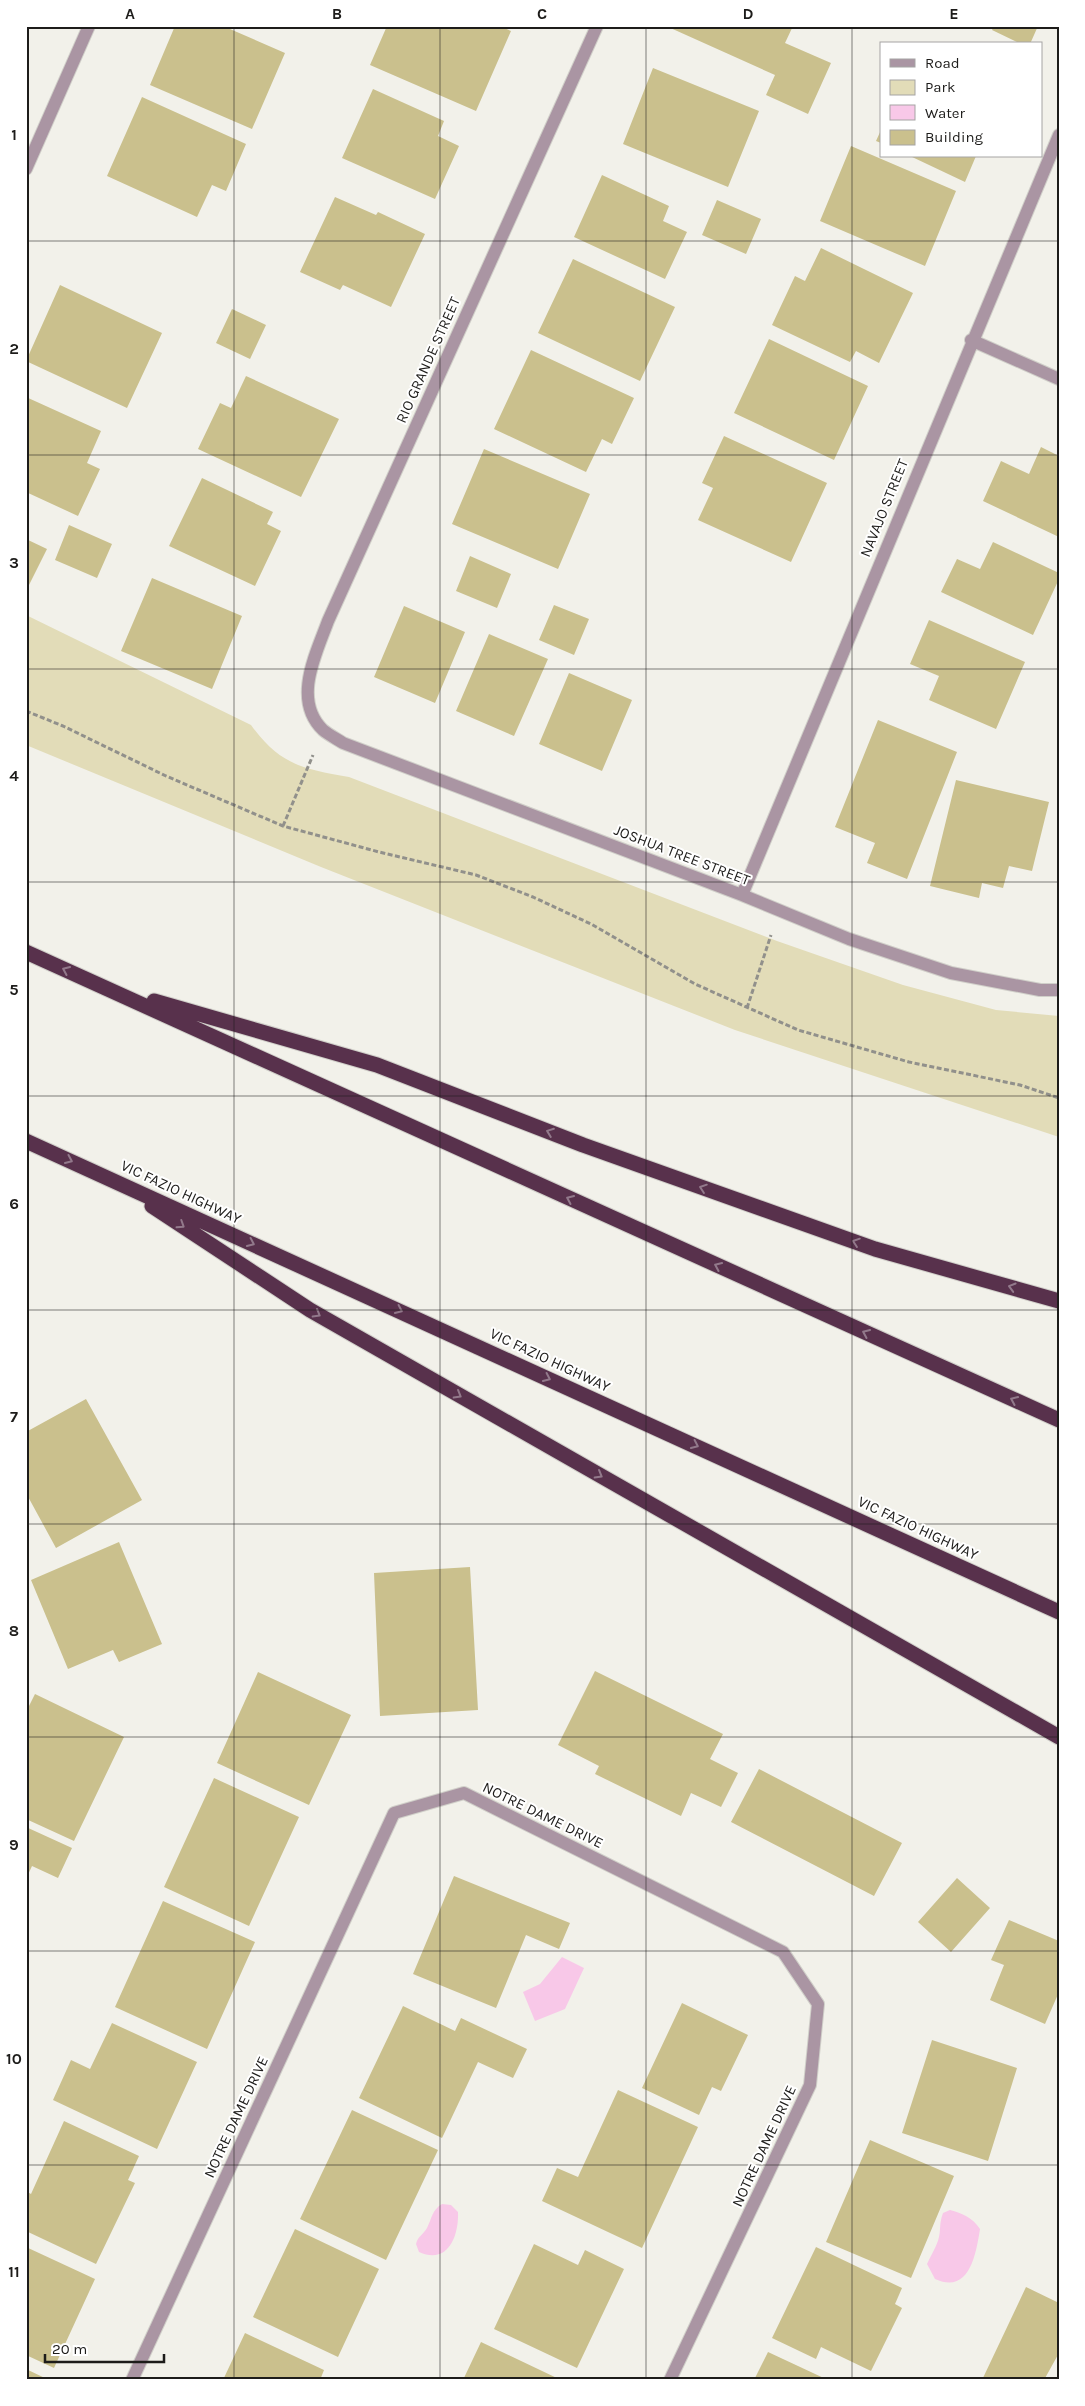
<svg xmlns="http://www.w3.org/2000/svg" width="1085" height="2406" font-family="Karla,sans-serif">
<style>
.green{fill:#e2dcb8}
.water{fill:#f8c8e8}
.building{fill:#cac08d}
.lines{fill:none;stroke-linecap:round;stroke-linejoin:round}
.minor-casing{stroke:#d0cfc9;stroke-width:14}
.motorway-casing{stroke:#d0cfc9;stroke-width:17}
.path{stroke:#91908b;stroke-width:3;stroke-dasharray:5 2.5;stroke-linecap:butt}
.minor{stroke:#aa95a3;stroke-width:12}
.motorway{stroke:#58314c;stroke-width:15}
.oneway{stroke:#92798b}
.grid{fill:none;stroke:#1d1c1a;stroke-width:1;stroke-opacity:0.55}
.labels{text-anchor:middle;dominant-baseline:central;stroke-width:4;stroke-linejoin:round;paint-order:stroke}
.street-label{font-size:15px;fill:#1d1c1a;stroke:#fff}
.neatline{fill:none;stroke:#1d1c1a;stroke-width:2}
.grid-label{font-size:16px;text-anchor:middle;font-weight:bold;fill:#1d1c1a}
</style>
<rect width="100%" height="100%" fill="#f2f1ea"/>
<path class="green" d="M26 615 251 725C280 765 303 769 349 777L777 941 903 985 996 1010 1059 1016V1137L735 1030 321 867 26 745Z"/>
<path class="water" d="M562 1957 584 1968 565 2009 535 2021 523 1992 540 1984Z
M442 2204 451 2205 458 2212C459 2236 448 2265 419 2252L416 2244C418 2236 423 2235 427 2228 432 2218 432 2210 442 2204Z
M950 2210C962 2213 973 2218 980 2229 976 2253 970 2295 935 2279L927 2264C931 2255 937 2246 939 2237 941 2228 939 2224 943 2213Z"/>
<path class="building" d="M175 26H223L285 53 252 129 150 85Z
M387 26H500L511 31 476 111 370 65Z
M666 26H793L785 43 831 63 808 114 766 95 775 75Z
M994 26H1038L1030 44H1021L992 30Z
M653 68 759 111 728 187 623 144Z
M373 89 444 121 438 136 459 146 435 199 342 158Z
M142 97 246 144 226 191 212 185 197 217 107 176Z
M881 130V143L876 141Z
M851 146 956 191 925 266 820 221Z
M910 156H976L965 182Z
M602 175 669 206 663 221 687 232 665 279 574 237Z
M335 197 376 215 378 212 425 234 391 307 343 285 340 290 300 272Z
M717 200 761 219 746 254 702 235Z
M821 248 913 293 879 363 856 351 850 362 772 325 795 276 805 281Z
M573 259 675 307 640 381 538 333Z
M60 285 162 333 127 408 26 361Z
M232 309 266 325 250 359 216 343Z
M769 339 868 386 834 460 734 413Z
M531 350 634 398 612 444 602 439 586 472 494 429Z
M246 376 339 419 301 497 198 449 220 403 231 408Z
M26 397 101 431 87 463 100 469 78 516 26 492Z
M724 436 827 483 791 562 698 520 713 488 702 483Z
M1041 447 1059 456V537L983 501 1001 461 1029 474Z
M484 449 590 494 558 569 452 524Z
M202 478 273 512 267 524 281 531 255 586 169 546Z
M69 525 112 544 97 578 55 560Z
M26 539 47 549 26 591Z
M993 542 1059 573V579L1033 635 941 592 957 559 980 569Z
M470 556 511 574 497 608 456 591Z
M152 578 242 616 212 689 121 651Z
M554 605 589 619 574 655 539 640Z
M404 606 465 632 435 703 374 677Z
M929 620 1025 662 996 729 929 700 939 676 910 664Z
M489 634 548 659 514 736 456 711Z
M569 673 632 700 602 771 539 744Z
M878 720 957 752 907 879 867 863 875 843 835 827Z
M956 780 1049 802 1032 871 1009 866 1003 888 982 883 979 898 930 886Z
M86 1399 142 1500 56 1548 26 1493V1432Z
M119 1542 162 1644 119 1662 113 1650 68 1669 31 1580Z
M470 1567 478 1710 380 1716 374 1573Z
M595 1671 723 1734 710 1759 738 1773 721 1807 691 1793 681 1816 595 1774 599 1766 558 1745Z
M258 1672 351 1715 309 1805 217 1763Z
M35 1694 124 1737 74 1841 26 1819V1712Z
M759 1769 902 1843 874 1896 731 1822Z
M214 1778 299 1817 249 1926 164 1887Z
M26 1827 72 1848 58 1878 32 1866 26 1879Z
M454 1876 570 1923 559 1949 526 1935 496 2008 413 1974Z
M957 1878 990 1908 951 1952 918 1922Z
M163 1901 255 1942 207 2049 115 2007Z
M1009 1920 1059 1941V1992L1045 2024 990 2000 1004 1965 991 1960Z
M682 2003 748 2035 721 2091 712 2087 699 2115 642 2088Z
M403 2006 455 2031 461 2018 527 2049 513 2078 478 2062 442 2138 359 2098Z
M112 2023 197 2062 157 2149 53 2100 71 2060 90 2069Z
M932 2040 1017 2068 988 2161 902 2133Z
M618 2090 698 2127 642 2248 542 2201 557 2168 578 2177Z
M352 2110 438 2150 386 2260 300 2219Z
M64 2121 139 2156 128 2180 135 2183 96 2264 26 2231V2191L31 2194Z
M870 2140 954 2176 911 2278 826 2242Z
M295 2229 379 2269 338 2357 253 2317Z
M534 2244 578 2265 585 2250 624 2269 577 2368 494 2329Z
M26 2247 95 2279 54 2368 26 2355Z
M816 2247 902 2288 895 2304 902 2308 871 2371 821 2347 816 2359 772 2338Z
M1026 2287 1059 2303V2353L1044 2380H982Z
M245 2333 324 2370 320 2380H223Z
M481 2342 561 2380H463Z
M768 2352 828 2380H754Z
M26 2369 49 2380H26Z"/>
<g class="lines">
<g class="minor-casing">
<path id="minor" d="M597 26 328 621C316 654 292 700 323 730 329 735 337 739 343 743L742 895 849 939 951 973 1040 990H1059
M26 169 89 26
M971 340 1059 379
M742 895 1059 135
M132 2380 394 1813 464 1793 783 1952 818 2004 810 2085 670 2380"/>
</g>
<g class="motorway-casing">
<path id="motorway" d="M26 952 1059 1420
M154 1001 377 1065 583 1145 875 1249 1059 1301
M26 1141 1059 1612
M152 1206 310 1310 1059 1737"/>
</g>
<path class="path" d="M26 711 63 726 166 776 283 826 379 852 476 875 533 897 591 924 695 984 798 1030 909 1062 1020 1085 1059 1098
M283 826 313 755
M747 1008 771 935"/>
<use href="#minor" class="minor"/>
<use href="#motorway" class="motorway"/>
</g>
<defs><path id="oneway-chevron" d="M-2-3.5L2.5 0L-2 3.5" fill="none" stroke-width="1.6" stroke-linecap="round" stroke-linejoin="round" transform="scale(1.25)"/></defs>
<g class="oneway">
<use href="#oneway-chevron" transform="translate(66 970) rotate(-156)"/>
<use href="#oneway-chevron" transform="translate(550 1132) rotate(-159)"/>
<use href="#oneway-chevron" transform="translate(69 1160) rotate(24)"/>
<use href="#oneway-chevron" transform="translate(703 1188) rotate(-161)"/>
<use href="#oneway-chevron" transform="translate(570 1199) rotate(-156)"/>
<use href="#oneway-chevron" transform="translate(181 1225) rotate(33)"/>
<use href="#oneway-chevron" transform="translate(856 1242) rotate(-161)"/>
<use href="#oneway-chevron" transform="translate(251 1243) rotate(25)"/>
<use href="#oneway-chevron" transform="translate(718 1266) rotate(-156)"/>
<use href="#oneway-chevron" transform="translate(1012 1287) rotate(-164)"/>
<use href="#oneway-chevron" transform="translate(399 1310) rotate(25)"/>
<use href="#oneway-chevron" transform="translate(317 1314) rotate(30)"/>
<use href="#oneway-chevron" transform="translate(866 1333) rotate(-156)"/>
<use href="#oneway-chevron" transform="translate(547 1378) rotate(25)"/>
<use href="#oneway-chevron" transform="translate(458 1395) rotate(30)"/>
<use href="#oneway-chevron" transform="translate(1014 1400) rotate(-156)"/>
<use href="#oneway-chevron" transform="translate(695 1445) rotate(25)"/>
<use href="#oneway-chevron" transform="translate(599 1475) rotate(30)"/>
</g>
<path class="grid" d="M234 26V2380M440 26V2380M646 26V2380M852 26V2380M26 241H1059M26 455H1059M26 669H1059M26 882H1059M26 1096H1059M26 1310H1059M26 1524H1059M26 1737H1059M26 1951H1059M26 2165H1059"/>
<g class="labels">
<g class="street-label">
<text transform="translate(428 360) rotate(-66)">RIO GRANDE STREET</text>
<text transform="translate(884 508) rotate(-68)">NAVAJO STREET</text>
<text transform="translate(682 855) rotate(21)">JOSHUA TREE STREET</text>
<text transform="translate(181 1192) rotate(25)">VIC FAZIO HIGHWAY</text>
<text transform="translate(550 1360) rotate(25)">VIC FAZIO HIGHWAY</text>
<text transform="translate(918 1528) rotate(25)">VIC FAZIO HIGHWAY</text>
<text transform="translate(543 1815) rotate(26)">NOTRE DAME DRIVE</text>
<text transform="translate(236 2117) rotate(-65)">NOTRE DAME DRIVE</text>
<text transform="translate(764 2146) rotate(-65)">NOTRE DAME DRIVE</text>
</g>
</g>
<rect width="1085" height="2406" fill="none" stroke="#ffffff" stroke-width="55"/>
<rect x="880" y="42" width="162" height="115" fill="#ffffff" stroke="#a5a4a3"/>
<rect x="890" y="59" width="25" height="8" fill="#aa95a3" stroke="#a5a4a3"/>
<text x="925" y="68" font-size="15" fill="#1d1c1a">Road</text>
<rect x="890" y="80" width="25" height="15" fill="#e2dcb8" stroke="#a5a4a3"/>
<text x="925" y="92" font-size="15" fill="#1d1c1a">Park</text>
<rect x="890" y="105" width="25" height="15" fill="#f8c8e8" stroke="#a5a4a3"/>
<text x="925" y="118" font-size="15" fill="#1d1c1a">Water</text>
<rect x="890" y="130" width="25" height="15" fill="#cac08d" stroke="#a5a4a3"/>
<text x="925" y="142" font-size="15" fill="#1d1c1a">Building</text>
<path d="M45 2354v8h119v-8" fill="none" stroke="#1d1c1a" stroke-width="2.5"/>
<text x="52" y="2354" font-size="15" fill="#1d1c1a" stroke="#ffffff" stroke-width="4" paint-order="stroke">20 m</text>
<rect x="28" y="28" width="1030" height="2350" class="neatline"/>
<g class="grid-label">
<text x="130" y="19">A</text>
<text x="337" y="19">B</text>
<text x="542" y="19">C</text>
<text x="748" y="19">D</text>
<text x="954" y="19">E</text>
<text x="14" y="140">1</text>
<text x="14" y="354">2</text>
<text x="14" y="568">3</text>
<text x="14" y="781">4</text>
<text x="14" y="995">5</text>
<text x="14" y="1209">6</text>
<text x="14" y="1422">7</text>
<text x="14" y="1636">8</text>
<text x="14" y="1850">9</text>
<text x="14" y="2064">10</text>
<text x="14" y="2277">11</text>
</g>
</svg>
